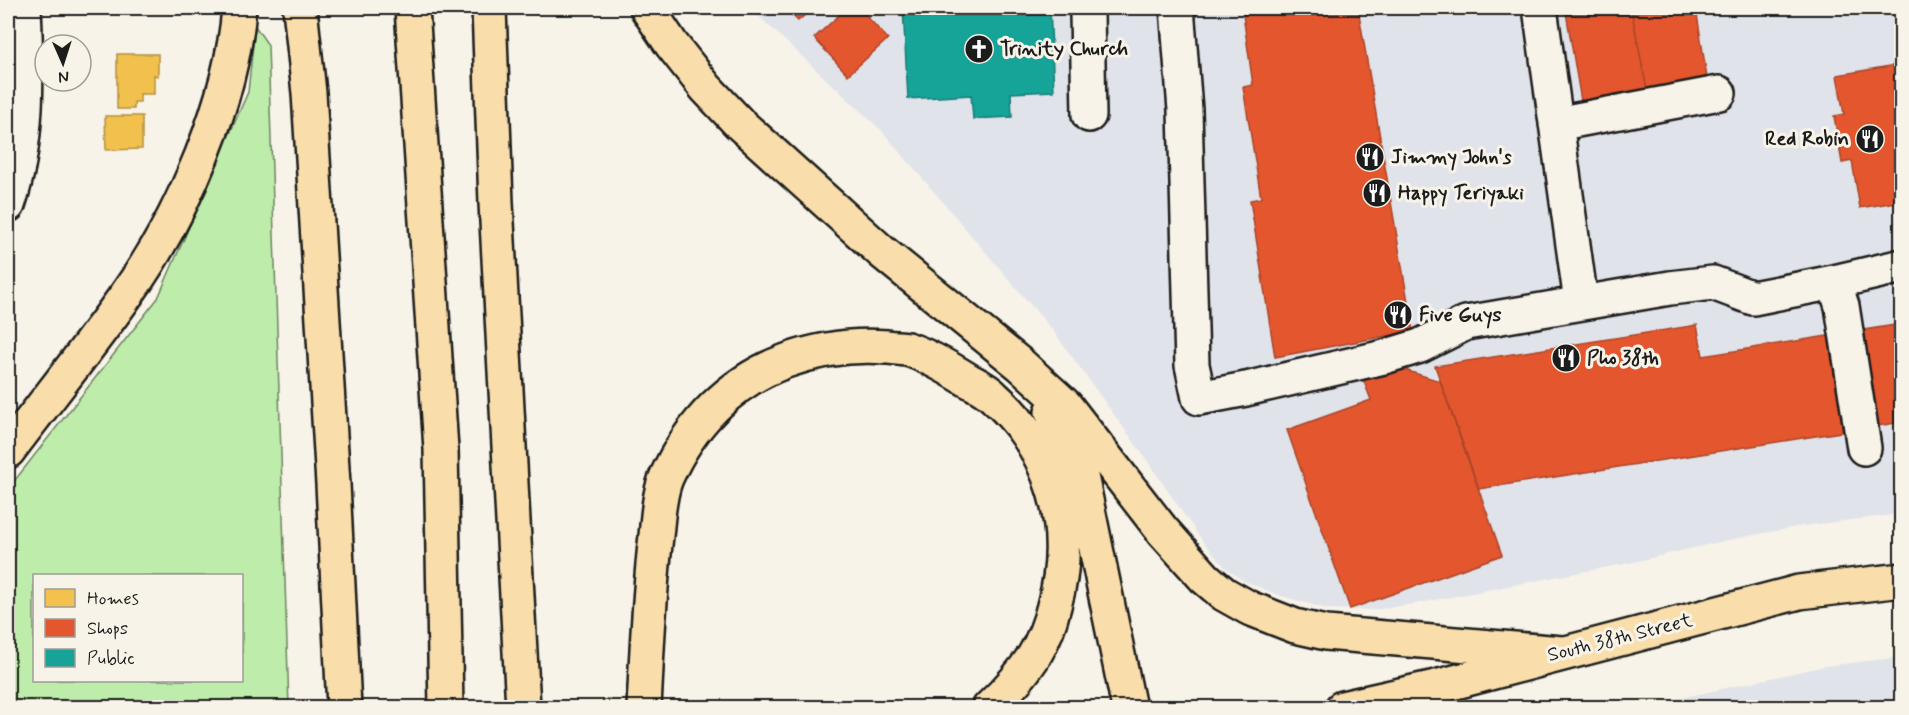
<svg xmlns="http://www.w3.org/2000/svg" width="1909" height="715" font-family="Mynerve,sans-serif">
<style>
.built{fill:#e0e3ea}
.green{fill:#beecaa;stroke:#6d8463;stroke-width:1.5;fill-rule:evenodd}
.homes{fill:#f2c14e;stroke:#b2903f;stroke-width:1.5}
.shops{fill:#e4572e;stroke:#a84529;stroke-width:1.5}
.public{fill:#17a398;stroke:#187a73;stroke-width:1.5}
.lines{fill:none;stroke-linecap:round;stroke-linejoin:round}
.minor-casing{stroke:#1c1c1c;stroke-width:38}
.major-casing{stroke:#1c1c1c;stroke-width:38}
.highway-casing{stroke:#1c1c1c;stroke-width:38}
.minor{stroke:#f7f3e8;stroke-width:33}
.major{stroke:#f9deab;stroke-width:33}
.highway{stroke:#f9deab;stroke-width:33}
.labels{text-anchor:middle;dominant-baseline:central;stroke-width:6;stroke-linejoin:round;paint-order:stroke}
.poi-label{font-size:20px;font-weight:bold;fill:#1c1c1c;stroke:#f7f3e8;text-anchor:start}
.street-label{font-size:20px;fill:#1c1c1c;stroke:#f7f3e8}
</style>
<rect width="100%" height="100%" fill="#f7f3e8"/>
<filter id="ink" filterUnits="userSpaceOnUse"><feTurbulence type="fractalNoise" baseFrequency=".0167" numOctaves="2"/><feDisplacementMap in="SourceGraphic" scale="12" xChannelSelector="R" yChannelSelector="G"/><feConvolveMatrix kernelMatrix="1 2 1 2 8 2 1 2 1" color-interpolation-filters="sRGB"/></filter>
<g filter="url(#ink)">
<path class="built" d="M750 8H1901V514L1802 526 1728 540 1629 563 1414 604 1372 610 1327 609 1275 594 1242 580 1225 567 1201 539 1139 449 1054 332 882 131Z
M1901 657V707H1640L1825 666Z"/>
<path class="green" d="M255 26 268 45 289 707H8V489L158 298 248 92ZM34 576H242V680H34Z"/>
<path class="homes" d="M117 54H158V76L154 75V94H140V102H134V109H117Z
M105 116H142V149L106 150Z"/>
<path class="shops" d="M785 8H813L798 21Z
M847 8H859L888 39 848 75 814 38Z
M1242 8H1358L1413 331 1275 357 1250 200 1261 198 1243 87 1253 85Z
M1591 8H1631L1648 95 1582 107 1566 12Z
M1631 8H1696L1708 84 1648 95Z
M1902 64V201L1860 208 1852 161 1842 163 1834 116 1844 114 1837 75Z
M1902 324V422L1878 426 1864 330Z
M1697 325 1703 356 1833 335 1847 431 1479 489 1435 366Z
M1395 367 1440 381 1502 555 1350 609 1287 430 1371 400 1363 379Z"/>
<path class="public" d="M903 8H1050L1054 91 1011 93 1012 117 973 119 971 95 908 99Z"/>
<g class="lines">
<g class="minor-casing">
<path id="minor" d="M1085 8 1087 13 1089 115
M1177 8 1185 110 1192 365 1199 398 1246 389 1384 357 1420 346 1466 323 1670 288 1713 283 1753 298 1834 282 1902 266
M1540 8 1581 302
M1556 124 1719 93
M8 205C29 143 27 73 24 8
M1834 282 1842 306 1864 448"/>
</g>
<g class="major-casing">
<path id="major" d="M1342 708 1440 686 1799 592 1902 580"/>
</g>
<g class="highway-casing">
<path id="highway" d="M300 8 309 93 333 484 344 708
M412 8 441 449 446 708
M489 8 496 203 523 708
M647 8 672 45 706 88 739 123 882 252 1021 365 1065 405 1162 530 1205 578 1224 594 1249 608 1295 626 1326 633 1562 653
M1052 412 1080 471 1129 708
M8 451C48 398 91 345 129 291 183 215 232 100 239 8
M644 708C647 650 649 593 656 536 658 517 659 495 666 478 690 424 731 381 786 361 819 349 852 344 887 347 894 348 901 348 907 349 929 356 949 368 968 380 977 385 986 389 993 396 1053 449 1076 529 1054 606 1050 623 1043 641 1034 656 1021 676 1006 692 989 708"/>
</g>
<use href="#minor" class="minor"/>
<use href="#major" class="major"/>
<use href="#highway" class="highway"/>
</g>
</g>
<defs>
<g id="church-disc" transform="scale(1.5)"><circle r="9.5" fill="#1c1c1c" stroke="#f7f3e8"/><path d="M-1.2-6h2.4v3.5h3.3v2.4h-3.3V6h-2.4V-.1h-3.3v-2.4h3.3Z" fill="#fff"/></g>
<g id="restaurant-disc" transform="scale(1.5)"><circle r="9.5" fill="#1c1c1c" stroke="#f7f3e8"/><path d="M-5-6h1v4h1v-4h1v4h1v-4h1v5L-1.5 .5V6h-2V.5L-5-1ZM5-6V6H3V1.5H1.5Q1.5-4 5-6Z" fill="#fff"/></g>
</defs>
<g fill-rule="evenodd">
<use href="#church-disc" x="979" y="49"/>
<use href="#restaurant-disc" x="1870" y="139"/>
<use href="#restaurant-disc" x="1370" y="157"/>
<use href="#restaurant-disc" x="1377" y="193"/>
<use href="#restaurant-disc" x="1398" y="315"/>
<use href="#restaurant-disc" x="1566" y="358"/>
</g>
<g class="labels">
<g class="poi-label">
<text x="1000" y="49">Trinity Church</text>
<text x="1849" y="139" text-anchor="end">Red Robin</text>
<text x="1391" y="157">Jimmy John's</text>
<text x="1398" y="193">Happy Teriyaki</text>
<text x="1419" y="315">Five Guys</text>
<text x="1587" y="358">Pho 38th</text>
</g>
<g class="street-label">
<text transform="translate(1620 638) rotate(-14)">South 38th Street</text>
</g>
</g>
<rect width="1909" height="715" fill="none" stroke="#f7f3e8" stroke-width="30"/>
<rect x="15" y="15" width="1879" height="685" fill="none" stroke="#1c1c1c" stroke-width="2" filter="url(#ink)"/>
<rect x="33" y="574" width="210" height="108" fill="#f7f3e8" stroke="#9f9d96" stroke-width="1.5"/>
<rect x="45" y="589" width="30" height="18" fill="#f2c14e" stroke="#9f9d96" stroke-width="1.5"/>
<text x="87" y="604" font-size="18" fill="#1c1c1c">Homes</text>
<rect x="45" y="619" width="30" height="18" fill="#e4572e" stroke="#9f9d96" stroke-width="1.5"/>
<text x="87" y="634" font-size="18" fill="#1c1c1c">Shops</text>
<rect x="45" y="649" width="30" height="18" fill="#17a398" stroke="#9f9d96" stroke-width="1.5"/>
<text x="87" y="664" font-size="18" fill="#1c1c1c">Public</text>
<g transform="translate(63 63) rotate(177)"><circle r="28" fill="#f7f3e8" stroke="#9f9d96" stroke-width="1.5"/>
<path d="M0-4.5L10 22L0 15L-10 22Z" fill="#1c1c1c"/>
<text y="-9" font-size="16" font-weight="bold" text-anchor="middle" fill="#1c1c1c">N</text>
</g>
</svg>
